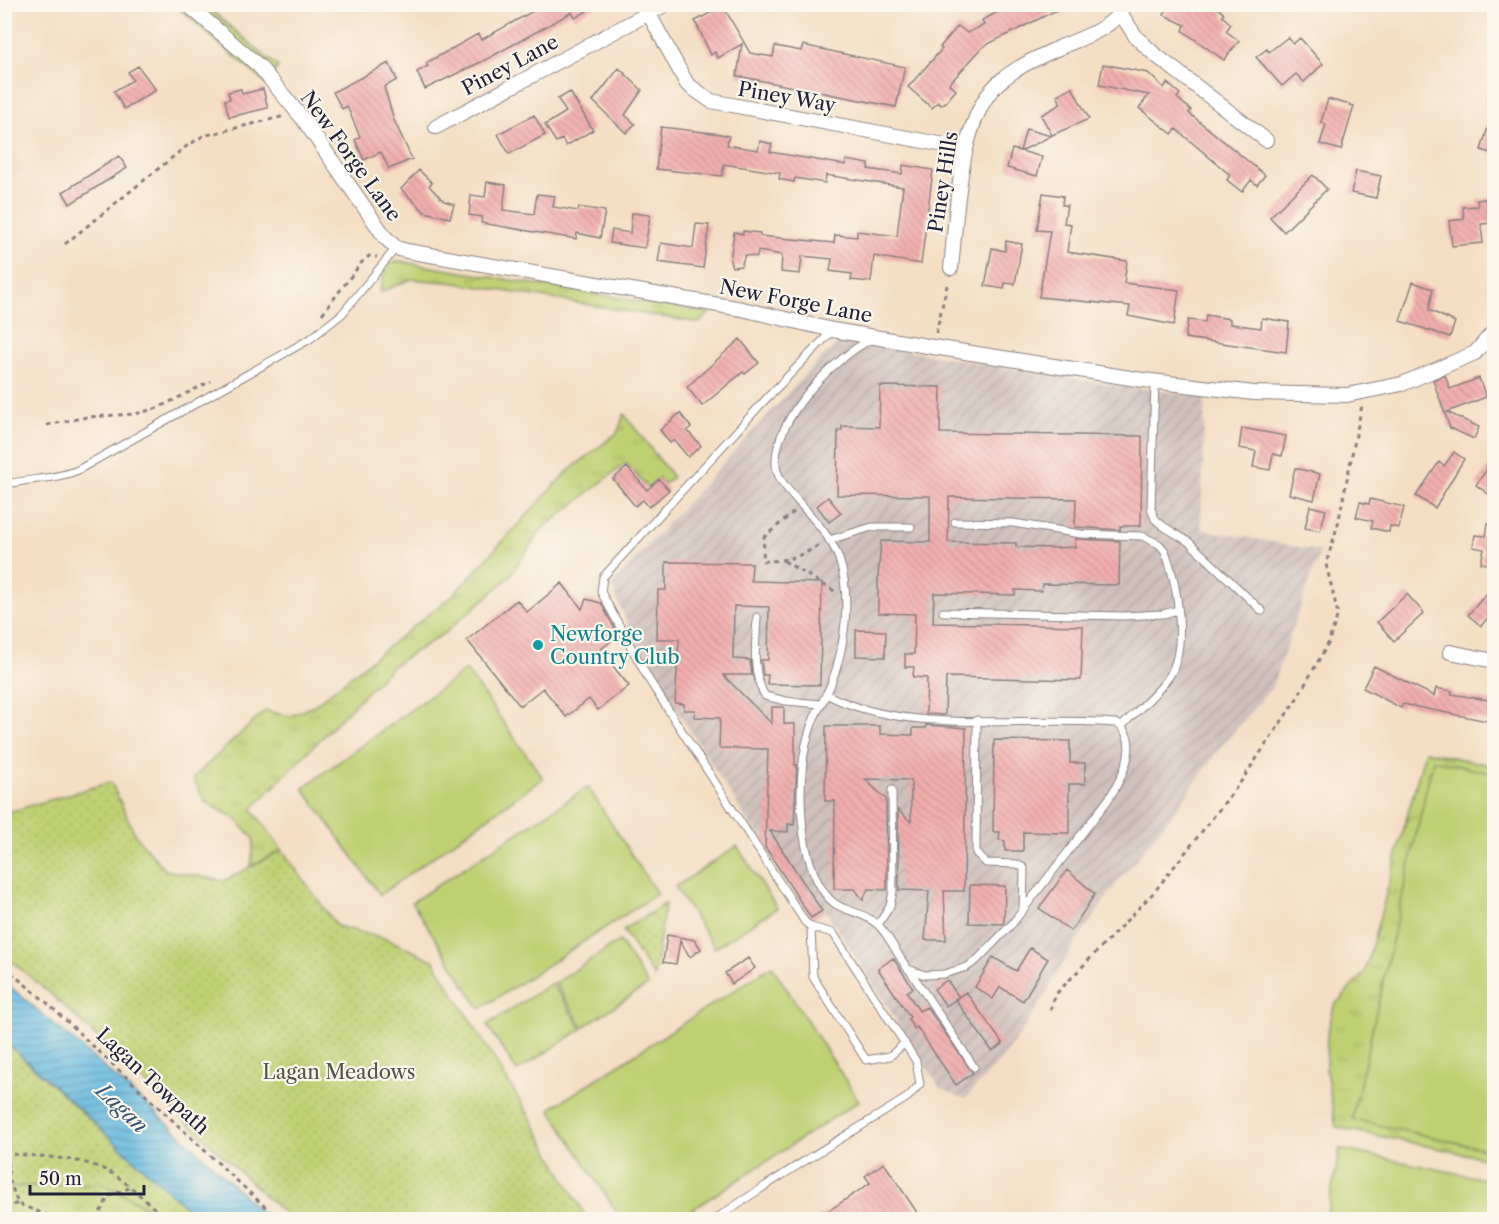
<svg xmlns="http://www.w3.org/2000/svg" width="1499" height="1224" font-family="'Libre Caslon Text',serif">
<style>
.built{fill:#f3d4bf}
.industrial{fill:url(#industrial-furrows)}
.grass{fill:url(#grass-tufts);stroke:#707957;stroke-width:1.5}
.park{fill:url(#park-dots);stroke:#707957;stroke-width:1.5}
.pitch{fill:#bfd073;stroke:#707957;stroke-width:1.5}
.water{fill:url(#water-rules);stroke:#426d8c;stroke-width:1.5}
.building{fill:url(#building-back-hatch)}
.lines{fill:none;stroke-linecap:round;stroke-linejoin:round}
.lane-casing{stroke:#8b8080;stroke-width:9}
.street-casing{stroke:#8b8080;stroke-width:16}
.path{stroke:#8b8080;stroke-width:3;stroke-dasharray:4.5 4.5;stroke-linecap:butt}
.lane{stroke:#fff;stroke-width:7}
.street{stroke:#fff;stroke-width:14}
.culture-dot{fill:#0f9aa8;stroke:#fbf7ec;stroke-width:2}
.labels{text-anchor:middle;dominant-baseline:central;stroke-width:4.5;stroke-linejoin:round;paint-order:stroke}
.street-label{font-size:20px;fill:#22223b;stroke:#fbf7ec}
.culture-label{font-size:20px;fill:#0d838f;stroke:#fbf7ec;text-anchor:start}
.park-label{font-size:20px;fill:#51564c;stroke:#fbf7ec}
.water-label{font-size:21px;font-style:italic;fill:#385674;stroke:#fbf7ec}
</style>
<defs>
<pattern id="industrial-furrows" width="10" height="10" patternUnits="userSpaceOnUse" patternTransform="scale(1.5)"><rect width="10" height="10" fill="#cfc0bb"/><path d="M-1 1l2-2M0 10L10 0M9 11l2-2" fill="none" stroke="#b1a5a2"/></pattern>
<pattern id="grass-tufts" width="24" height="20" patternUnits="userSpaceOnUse" patternTransform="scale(1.5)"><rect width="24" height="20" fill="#bfd073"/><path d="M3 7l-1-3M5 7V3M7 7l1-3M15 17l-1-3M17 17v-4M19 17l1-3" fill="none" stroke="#a4b264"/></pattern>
<pattern id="park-dots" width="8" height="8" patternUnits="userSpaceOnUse" patternTransform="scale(1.5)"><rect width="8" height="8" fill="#bfd073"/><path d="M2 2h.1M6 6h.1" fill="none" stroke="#a4b264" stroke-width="1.8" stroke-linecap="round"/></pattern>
<pattern id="water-rules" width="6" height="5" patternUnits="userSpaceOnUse" patternTransform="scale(1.5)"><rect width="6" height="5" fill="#62b8de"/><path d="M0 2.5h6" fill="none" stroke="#5095b5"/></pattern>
<pattern id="building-back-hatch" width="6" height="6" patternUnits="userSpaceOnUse" patternTransform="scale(1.5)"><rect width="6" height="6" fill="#f1aead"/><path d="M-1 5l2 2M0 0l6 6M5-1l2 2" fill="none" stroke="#ce9596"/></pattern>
</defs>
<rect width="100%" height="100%" fill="#fbf7ec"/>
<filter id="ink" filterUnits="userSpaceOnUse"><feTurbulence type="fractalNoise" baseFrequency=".0167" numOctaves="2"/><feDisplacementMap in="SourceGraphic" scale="12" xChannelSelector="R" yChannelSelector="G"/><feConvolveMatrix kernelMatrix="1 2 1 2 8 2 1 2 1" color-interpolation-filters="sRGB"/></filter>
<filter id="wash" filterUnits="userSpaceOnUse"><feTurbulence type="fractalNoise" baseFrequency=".008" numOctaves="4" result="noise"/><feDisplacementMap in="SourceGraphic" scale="24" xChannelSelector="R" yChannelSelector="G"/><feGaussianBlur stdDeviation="1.35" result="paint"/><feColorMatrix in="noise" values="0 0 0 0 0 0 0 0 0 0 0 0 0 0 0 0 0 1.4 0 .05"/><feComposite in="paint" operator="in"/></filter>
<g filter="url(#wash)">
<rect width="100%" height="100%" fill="#f4dec4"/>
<path class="built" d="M5 134 24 170 5 182H4Z"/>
<path class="industrial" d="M841 340 1119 386 1205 396 1201 529 1320 551 1272 687 1223 744 1177 808 1116 884 1069 953 1035 1012 1005 1055 965 1099 940 1088 826 911 811 920 638 649 611 585 815 364Z"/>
<path class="grass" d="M400 261 419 265 710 313 699 323 456 283 412 279 380 292 384 274 389 264Z
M624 414 673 477 664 484 659 478 652 483 657 489 652 493 626 463 541 530 509 577 498 587 445 633 392 666 252 809 282 850 251 866 254 839 235 818 205 802 193 778 265 711 291 716 313 706 453 595 567 472 618 432Z
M1425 751 1494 766V1160L1336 1127 1326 1070 1327 1036 1334 1006 1365 972Z
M103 1183 167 1219H5L4 1187Z"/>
<path class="park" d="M175 5H205L278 67 265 83Z
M111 782 136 836 165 870 224 881 282 850 337 926 387 939 433 960 530 1117 587 1219H290L52 995 5 956V813Z
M665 904 654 977 623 930Z
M4 1041 199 1219H167L103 1183 5 1187Z"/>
<path class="pitch" d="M466 670 543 778 380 895 303 788Z
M1433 760 1494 774V1151L1352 1119Z
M588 787 657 894 480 1009 412 902Z
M737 846 777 908 715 948 675 887Z
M619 941 648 985 583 1027 555 983Z
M772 966 859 1101 678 1219H621L550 1109Z
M552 983 582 1029 517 1071 487 1025Z
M1340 1149 1494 1181V1219H1326Z"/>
<path class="water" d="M5 982C94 1059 185 1134 267 1219H199L5 1041Z"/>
<g id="blocks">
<path class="building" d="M531 4H599L575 18 572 12 489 58 425 89 417 72 428 66 426 63 478 34 481 40 535 10Z
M999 4H1008L1015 10 1027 4H1069L984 46 949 84 956 90 946 102 941 105 938 102 932 108 908 87 942 49 940 47 958 26 967 33 984 25 982 20 1000 11Z
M1169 4H1214L1224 14 1222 16 1231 24 1226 31 1239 41 1224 60 1183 31 1185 25 1164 15Z
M723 6 750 53 773 57 775 46 801 51 803 45 905 67 896 107 737 76 742 44 718 58 715 52 711 55 695 21Z
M1288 37 1293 44 1300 38 1323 64 1304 82 1296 74 1282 86 1256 57 1267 49 1269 52Z
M389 63 397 80 384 87 394 120 412 159 389 169 381 152 364 160 355 140 360 137 347 106 342 109 333 92Z
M1103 64 1148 73 1164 88 1167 83 1180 94 1177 98 1191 110 1189 113 1265 175 1257 185 1251 180 1242 192 1227 180 1230 175 1176 129 1172 134 1139 108 1149 95 1099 85Z
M138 66 156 90 124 109 114 91 133 80 128 72Z
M619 68 642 90 625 115 635 124 626 133 593 101Z
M1072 87 1089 119 1052 135 1041 115 1061 104 1057 95Z
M241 89 242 94 263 89 268 108 229 117 225 100 230 99 228 92Z
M570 92 593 130 566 146 562 139 556 142 545 125 566 112 558 99Z
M1328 99 1354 106 1341 150 1320 144 1326 124 1321 122Z
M1492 114H1494V154L1481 150Z
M534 115 545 135 509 154 498 134Z
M661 127 721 134 729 136 727 145 758 150 760 141 772 144 770 152 845 165 846 160 869 164 868 169 902 174 903 165 933 170 921 264 874 256 871 282 851 280 852 274 830 271 832 259 802 256 800 274 781 272 782 255 758 251 757 257 745 255 741 266 732 267 730 261 734 232 743 234V231L760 233V236L834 243 835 235 857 237V231L897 236 903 187 826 175 825 183 795 178 794 182 779 179 780 173 724 164 722 176 656 169Z
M1026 129 1051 136 1021 151 1042 157 1037 176 1007 168 1012 149 1020 151Z
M119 156 127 168 70 204 63 192Z
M419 170 432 183 429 186 444 201 454 204 450 218 425 212 401 189Z
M1356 171 1381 176 1376 198 1351 193Z
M1313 175 1327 189 1284 232 1270 217Z
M487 182 506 185 503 210 534 214 537 194 555 196 553 207 578 211 579 207 605 211 600 238 577 233 576 239 481 223 482 217 469 215 471 195 485 197Z
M1043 193 1063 196 1062 205H1067L1064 223 1071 224 1067 252 1127 261 1124 283 1179 290 1174 325 1128 316 1130 306 1039 297 1050 231 1037 230Z
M1494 198V223L1481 224 1483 243 1452 246 1449 221 1464 219 1463 207 1478 206 1477 200Z
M632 213 650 215 645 248 610 243 612 230 630 233Z
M696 224 709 225 703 268 658 262 661 243 693 248Z
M1006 241 1022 244 1015 284 1005 283 1004 289 985 286 992 248 1005 251Z
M1413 282 1433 289 1429 310 1455 322 1450 337 1400 321Z
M1206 315 1230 319V324L1261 328 1262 318 1289 322 1286 352 1185 338 1188 320 1205 322Z
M740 339 759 363 745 374 743 372 702 406 687 387Z
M1445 375 1450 389 1479 378 1486 397 1447 412 1479 427 1474 439 1450 428 1433 380Z
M880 386 941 387 940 433 1142 436 1141 526H1120V530L1075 527 1076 499 949 497 948 542 1016 543V547L1054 548 1075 547V539L1120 541 1119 585 1043 584 1042 591 1015 590V595L934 593 933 623 1083 626 1081 680 946 677 945 715 926 714 927 678 913 677 914 667H905V654H914L915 614 878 613V576L881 541 930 542V496L837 495 838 430H842V426L879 427Z
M680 413 691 427 687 430 701 446 688 457 674 440 670 443 660 430Z
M1242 428 1286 436 1282 456 1273 454 1270 470 1253 467 1256 451 1239 448Z
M1454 452 1464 459 1435 508 1416 496 1439 462 1444 466Z
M1494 459V498L1476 485Z
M627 467 647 490 659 479 669 490 649 507 643 500 635 506 613 479Z
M1295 468 1320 474 1314 500 1289 494Z
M828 497 841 513 829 522 817 506Z
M1370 499 1404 507 1399 528 1390 526 1389 532 1371 528 1373 521 1356 517 1360 502 1369 504Z
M1310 506 1326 510 1320 531 1305 528Z
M1488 523 1494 524V565L1481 563 1484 549 1473 547 1475 535 1486 536Z
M666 562 752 563 751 581 822 583 820 685 767 684 768 675H763L761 660H768L769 607 734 606 733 659 750 660 752 675H723L772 724V707H784V724H795V765H797L794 825 788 824V832L770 831 822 911 811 918 765 847 768 749 719 748 720 718 694 717 695 710H684V704L675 703 679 639H657L658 590H666Z
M562 583 582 609 586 599 601 603 618 635 600 650 629 686 598 710 589 699 566 717 543 688 520 706 467 640 517 600 527 612Z
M1494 585V611L1481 626 1468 615Z
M1407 594 1424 613 1394 641 1377 622Z
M856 630 886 631 885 657 856 656Z
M1374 666 1434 696 1436 688 1452 691 1451 694 1494 701V718L1492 722 1403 704 1401 708 1363 688Z
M926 725 966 728 964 891H944L946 940H925L929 891 899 890 898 810 911 822V780L865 779 886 799 887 890 868 889 863 900 855 889H834L835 801H825L826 726H880V734L913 735V728H926Z
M994 740 1070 741V763H1085V784H1069V833L1023 832V851H1005V841L999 840 1000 832H993Z
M1067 870 1095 894 1071 931 1039 908Z
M970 885 1005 886 1004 924 969 923Z
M667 935 695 940 701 949 690 957 680 941 676 964 663 962Z
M1030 948 1048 959 1023 1001 1000 987 993 999 975 987 993 957 1016 971Z
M748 958 755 968 732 984 725 973Z
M893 958 913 988 907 992 919 1011 927 1007 973 1073 956 1085 917 1027 914 1029 908 1019 910 1017 878 969Z
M947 980 959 997 946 1006 934 989Z
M966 992 1003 1044 992 1051 955 999Z
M884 1163 922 1220H815L870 1183 865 1176Z"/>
</g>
</g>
<g filter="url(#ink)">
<use href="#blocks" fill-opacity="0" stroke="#8b8080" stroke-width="1.5"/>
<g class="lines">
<g class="lane-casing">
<path id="lane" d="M1155 382 1151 508 1155 519 1163 526 1189 542 1262 611
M4 485C29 478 55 480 78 470L310 339 342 314 396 248
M955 522 1013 523 1081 534 1142 536 1159 544 1165 551C1177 582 1188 645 1170 675 1158 694 1137 710 1122 726
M829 540 872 527H911
M943 612 1123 616 1163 614 1178 610
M757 617C756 644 751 672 765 696L786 701 821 704
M826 694C907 737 1026 715 1116 723 1143 740 1121 780 1108 800L1012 924 977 960 967 967 944 974 925 975 908 969C897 955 890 936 877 924 853 904 835 918 817 880 797 839 796 764 813 721 818 708 826 697 831 684 845 648 852 596 839 559 829 531 803 509 785 486 781 480 776 473 776 465 773 419 835 356 874 338
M977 720 976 853 986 863 1017 864 1024 868 1023 910
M878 925 890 906 893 892 892 790
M811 927 813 977 866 1060 890 1056 905 1043
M910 971 974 1067
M714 1220C777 1176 843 1138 908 1097L920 1084 916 1061 833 933 811 927 805 922 649 680 601 592 603 577 765 400 833 330"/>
</g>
<g class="street-casing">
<path id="street" d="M187 4 259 66 303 119 385 237 396 248 407 251 742 309 833 330 933 347 1143 380 1254 393 1347 395 1402 384 1475 353 1494 331
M649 14 687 84 711 101 966 149
M1121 14 1136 37 1153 53 1266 140
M436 127 666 4
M951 268C957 214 958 113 1003 79 1020 65 1043 55 1063 46 1087 36 1113 28 1126 4
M1450 652 1494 661"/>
</g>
<path class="path" d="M65 244 184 148 203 136 285 116
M322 314 362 262 369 256 377 257
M936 333 948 281
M47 425 87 417 135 414 158 408 211 381
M794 512 764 537 763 561C786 561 800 557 819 545
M784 561 836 592
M4 967 45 1001 279 1220
M1050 1010 1056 994 1155 891 1240 783 1296 700 1328 644 1338 614 1326 564 1338 524 1362 405
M4 1153C36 1157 72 1156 101 1168 126 1178 146 1203 168 1220
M7 1153 9 1179 18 1204 60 1220
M4 1205 18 1204
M96 1220 109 1196 129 1188"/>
<use href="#lane" class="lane"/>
<use href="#street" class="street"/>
</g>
</g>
<circle class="culture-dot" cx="538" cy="645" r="6"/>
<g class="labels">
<g class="street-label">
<text transform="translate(510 65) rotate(-28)">Piney Lane</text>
<text transform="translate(787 97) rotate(10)">Piney Way</text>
<text transform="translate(351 156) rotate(54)">New Forge Lane</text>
<text transform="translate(943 182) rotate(-81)">Piney Hills</text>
<text transform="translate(796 301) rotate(11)">New Forge Lane</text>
<text transform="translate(153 1081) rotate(43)">Lagan Towpath</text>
</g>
<g class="culture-label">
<text x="550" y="634">Newforge<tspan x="550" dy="23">Country Club</tspan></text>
</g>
<g class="park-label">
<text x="339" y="1072">Lagan Meadows</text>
</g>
<g class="water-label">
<text transform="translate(122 1108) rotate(43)">Lagan</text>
</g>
</g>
<rect width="1499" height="1224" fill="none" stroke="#fbf7ec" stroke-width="24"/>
<path d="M30 1185v9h114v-9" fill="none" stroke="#22223b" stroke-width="3"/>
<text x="39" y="1185" font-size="18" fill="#22223b" stroke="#fbf7ec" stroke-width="4.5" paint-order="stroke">50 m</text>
</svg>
